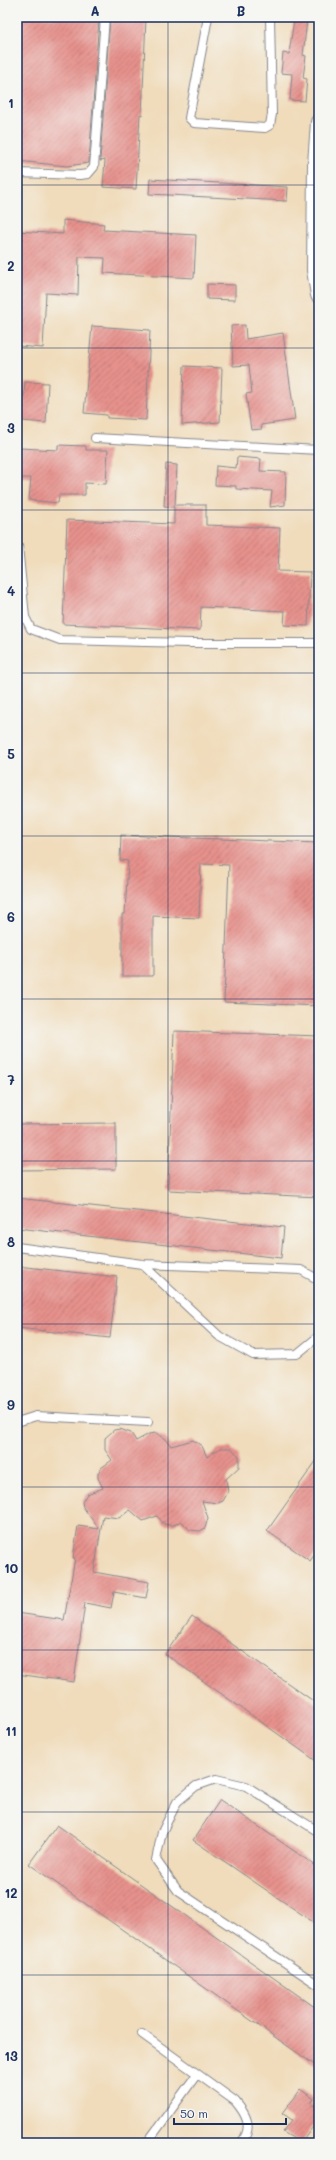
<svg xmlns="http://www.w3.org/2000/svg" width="336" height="2160" font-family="Mali,sans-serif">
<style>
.building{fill:url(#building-hatch)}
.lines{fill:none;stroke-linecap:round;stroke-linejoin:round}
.service-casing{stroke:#86868c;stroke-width:10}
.minor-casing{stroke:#86868c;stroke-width:18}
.service{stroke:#fff;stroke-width:8}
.minor{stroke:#fff;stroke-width:16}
.grid{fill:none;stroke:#1b2f5e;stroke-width:1;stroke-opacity:0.55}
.neatline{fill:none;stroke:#1b2f5e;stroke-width:1.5}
.grid-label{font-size:13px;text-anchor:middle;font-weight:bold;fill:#1b2f5e}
</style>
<defs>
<pattern id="building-hatch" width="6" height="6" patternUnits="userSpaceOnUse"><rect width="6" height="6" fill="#e7918c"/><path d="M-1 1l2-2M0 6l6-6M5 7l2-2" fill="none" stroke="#ba7776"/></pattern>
</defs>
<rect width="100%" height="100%" fill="#f6f6f2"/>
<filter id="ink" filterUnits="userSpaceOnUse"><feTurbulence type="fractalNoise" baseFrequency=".025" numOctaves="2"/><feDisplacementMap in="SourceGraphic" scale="8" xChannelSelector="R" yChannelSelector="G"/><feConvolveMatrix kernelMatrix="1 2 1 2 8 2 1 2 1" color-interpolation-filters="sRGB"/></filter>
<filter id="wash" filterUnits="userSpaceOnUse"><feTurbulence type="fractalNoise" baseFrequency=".012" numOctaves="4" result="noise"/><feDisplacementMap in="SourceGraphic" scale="16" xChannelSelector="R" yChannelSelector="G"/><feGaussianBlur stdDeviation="0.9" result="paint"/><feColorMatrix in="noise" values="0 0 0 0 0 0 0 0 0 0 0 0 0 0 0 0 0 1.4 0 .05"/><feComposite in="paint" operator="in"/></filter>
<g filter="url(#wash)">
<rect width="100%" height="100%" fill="#f0dcbb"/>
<g id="blocks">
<path class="building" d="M17 17H99L89 163 67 166 17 161Z
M110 17H146L142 115 140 114 136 189 103 187 105 160 100 161Z
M294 19 307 20 303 55 306 56 303 78 307 79 305 101 290 100 292 74 281 73 283 53 289 54Z
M150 179 288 187 287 201 149 194Z
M63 220 104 224 103 230 196 235 194 278 104 273 105 258 79 257 78 295 46 293 43 348 17 346V231L63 234Z
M207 284 235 285V300L207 299Z
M245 325 246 339 283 333 295 420 261 425 262 429 251 430 246 394 252 393 249 365 233 366 231 326Z
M92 326 150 330 146 420 107 418V415L84 413Z
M184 366 222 368 220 422 182 425Z
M25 382 48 383 46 423 22 421Z
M58 445 86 446V450H108L106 484 85 483V495H59L58 503 29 500 31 478H17L20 448 58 450Z
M237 457 261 459 260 471 286 472 285 505 270 507 272 491 236 489V486L215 485 216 466 236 468Z
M166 464 177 465 175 505H206V525L280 528 278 571 310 572 308 626 284 625 285 611 201 607 200 630 63 624 67 520 174 524V507L164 506Z
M121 835 319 843V1006L224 1002 229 865 201 864 199 918 153 916V976H122V914H125L128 861 120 860Z
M174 1031 319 1036V1197L168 1190Z
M116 1123V1169L17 1170V1124Z
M17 1198 284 1227 281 1258 17 1228Z
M17 1266 117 1277 110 1338 17 1328Z
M120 1429 131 1433 136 1441 149 1434 156 1433 166 1439 171 1446 193 1440 202 1446 207 1457 220 1448H231L239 1456V1467L226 1479 228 1492 223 1501 218 1503 202 1501 208 1518 205 1528 200 1531 190 1530 181 1521 174 1525H169L164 1524 157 1516 143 1521 130 1510 119 1518 103 1516 94 1572 149 1582 146 1598 114 1592 111 1608 85 1603 74 1682 17 1674V1613L64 1620 75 1558H73L78 1526 99 1529 83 1507 82 1502 87 1494 103 1488 98 1478V1473L101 1468 112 1460 105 1450V1438L114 1430Z
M319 1457V1548L310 1561 267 1531Z
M192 1616 319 1705V1763L165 1654Z
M220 1800 319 1868V1926L193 1840Z
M57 1825 319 2010V2068L29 1864Z
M300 2089 314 2099 311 2104 319 2109V2126L315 2124 301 2143 283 2132 292 2120 282 2113Z"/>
</g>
</g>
<g filter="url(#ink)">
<use href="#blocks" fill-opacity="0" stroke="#86868c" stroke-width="1"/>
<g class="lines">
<g class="service-casing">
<path id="service" d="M208 17 189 118 194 123 265 128 270 125 272 114 270 17
M17 173 80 175 88 174 94 167 105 17
M95 438 319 450
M18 546 25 617 31 629 60 640 189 643H319
M17 1247 142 1264 301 1270 319 1280
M142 1264 219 1336 253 1355 297 1354 319 1336
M17 1422 36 1416 148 1422
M317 1984 178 1891 156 1860 162 1832 177 1802 196 1786 216 1779 246 1786 319 1832
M142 2034 235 2101C246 2114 254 2127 241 2143
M147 2143 197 2074"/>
</g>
<g class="minor-casing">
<path id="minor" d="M319 122 316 164 315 270 319 295"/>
</g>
<use href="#service" class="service"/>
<use href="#minor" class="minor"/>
</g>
</g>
<path class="grid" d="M168 17V2143M17 185H319M17 348H319M17 510H319M17 673H319M17 836H319M17 999H319M17 1161H319M17 1324H319M17 1487H319M17 1650H319M17 1812H319M17 1975H319"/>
<rect width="336" height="2160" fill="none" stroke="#f6f6f2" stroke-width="44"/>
<path d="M174 2118v6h112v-6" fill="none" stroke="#1b2f5e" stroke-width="2"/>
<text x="180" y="2118" font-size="12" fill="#1b2f5e" stroke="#f6f6f2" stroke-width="3" paint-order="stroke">50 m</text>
<rect x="22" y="22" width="292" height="2116" class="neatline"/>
<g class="grid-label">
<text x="95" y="16">A</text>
<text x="241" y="16">B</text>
<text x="11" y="108">1</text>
<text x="11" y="271">2</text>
<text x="11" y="433">3</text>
<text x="11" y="596">4</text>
<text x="11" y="759">5</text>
<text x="11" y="922">6</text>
<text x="11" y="1085">7</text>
<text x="11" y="1247">8</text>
<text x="11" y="1410">9</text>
<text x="11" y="1573">10</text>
<text x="11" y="1736">11</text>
<text x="11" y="1898">12</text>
<text x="11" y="2061">13</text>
</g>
</svg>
